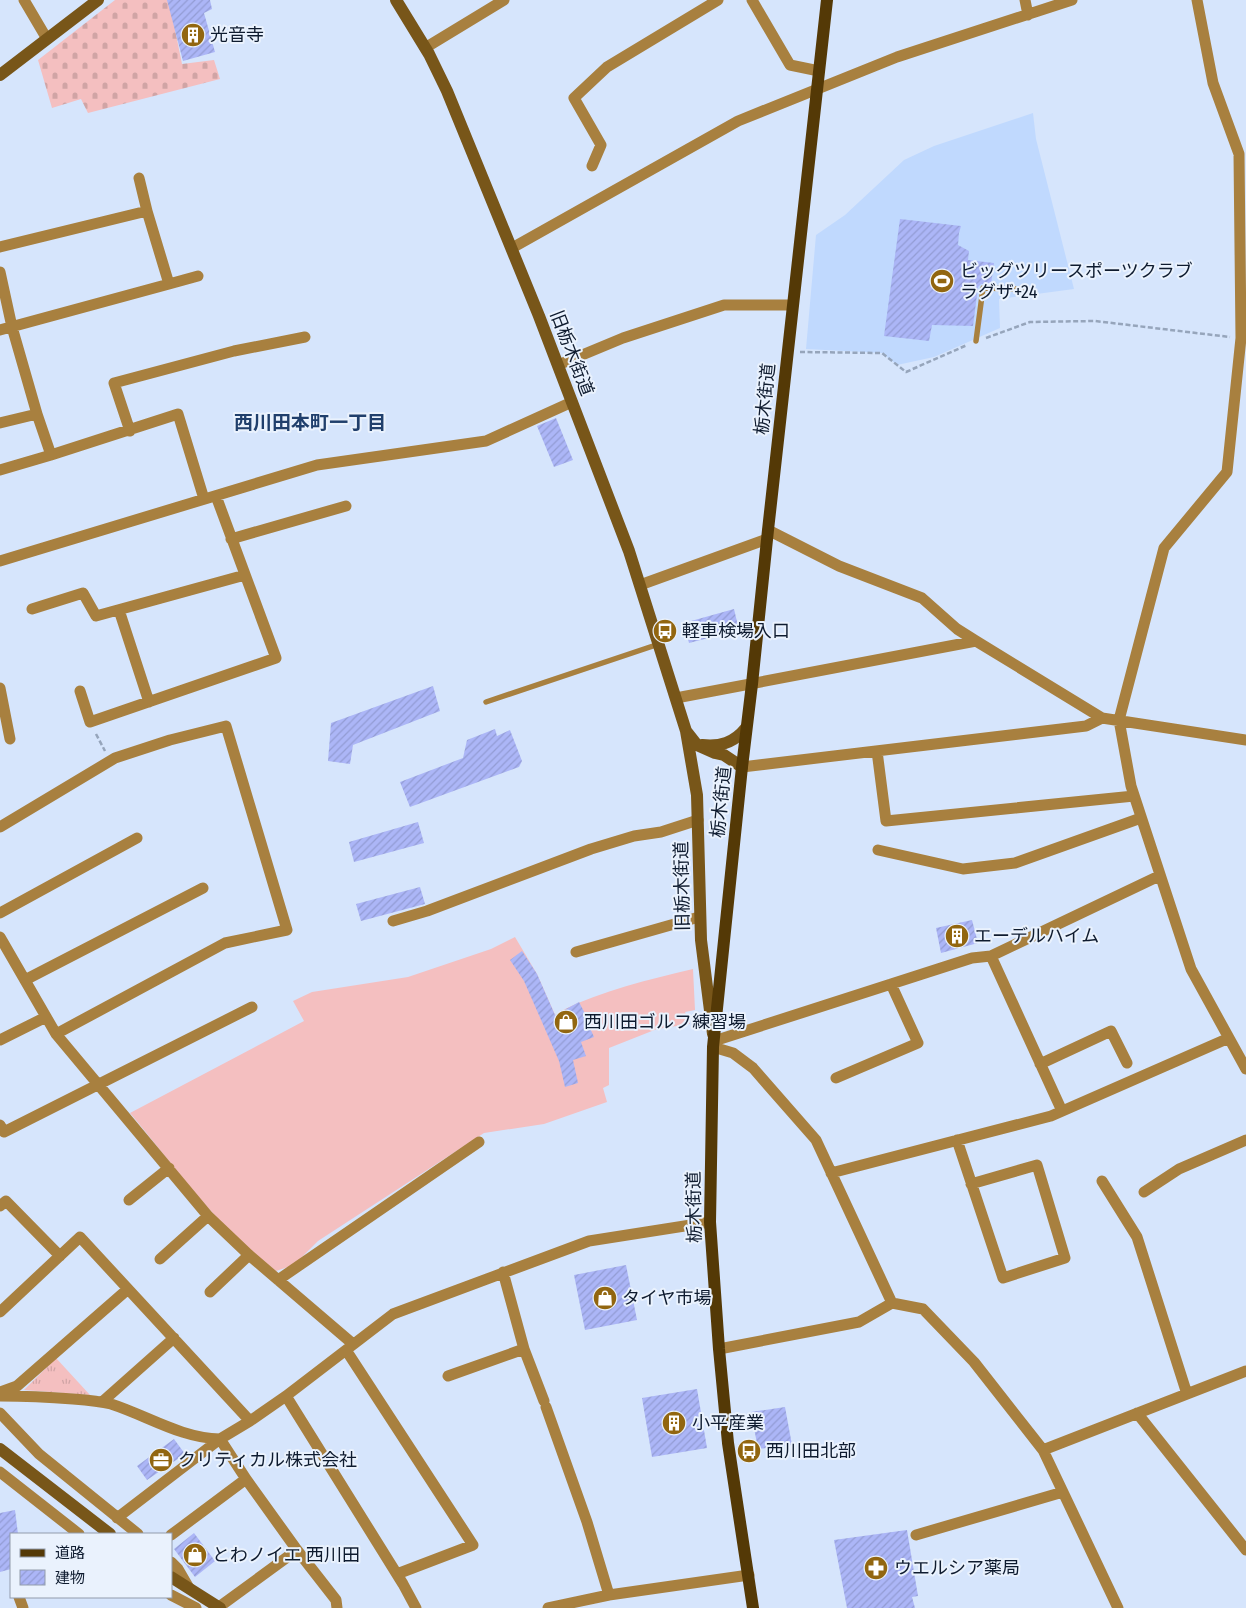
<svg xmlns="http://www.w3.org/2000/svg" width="1246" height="1608" font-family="'Fira Sans Condensed','Noto Sans JP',sans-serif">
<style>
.built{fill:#c0d9fe}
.cemetery{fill:url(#cemetery-stones)}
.park{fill:url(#park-tufts)}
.garden{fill:#f4bfc0}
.building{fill:url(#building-hatch)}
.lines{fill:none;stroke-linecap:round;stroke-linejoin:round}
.path{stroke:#96a5bb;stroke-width:2.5;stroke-dasharray:5 2.5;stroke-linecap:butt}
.lane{stroke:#a8803f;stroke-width:5.5}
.street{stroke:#a8803f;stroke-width:11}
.secondary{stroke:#785619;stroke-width:12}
.primary{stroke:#543906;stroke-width:12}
.labels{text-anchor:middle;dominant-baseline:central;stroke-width:4;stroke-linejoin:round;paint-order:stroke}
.poi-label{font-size:18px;fill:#0e1b2f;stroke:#eaf2fd;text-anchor:start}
.street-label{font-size:18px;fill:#0e1b2f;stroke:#eaf2fd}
.neighbourhood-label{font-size:19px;font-weight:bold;fill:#203f6c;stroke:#eaf2fd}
</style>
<defs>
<pattern id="cemetery-stones" width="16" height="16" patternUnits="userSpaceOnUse" patternTransform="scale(1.25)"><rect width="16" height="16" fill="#f4bfc0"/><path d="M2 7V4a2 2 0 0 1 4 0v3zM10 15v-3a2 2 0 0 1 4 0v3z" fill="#d0a4a5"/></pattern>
<pattern id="park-tufts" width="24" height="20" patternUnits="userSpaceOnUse" patternTransform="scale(1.25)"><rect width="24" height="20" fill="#f4bfc0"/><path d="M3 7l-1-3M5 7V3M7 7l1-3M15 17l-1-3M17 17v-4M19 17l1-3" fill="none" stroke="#d0a4a5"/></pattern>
<pattern id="building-hatch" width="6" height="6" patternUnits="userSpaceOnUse" patternTransform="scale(1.25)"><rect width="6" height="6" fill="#acb6f7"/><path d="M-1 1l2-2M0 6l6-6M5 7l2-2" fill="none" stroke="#939cd4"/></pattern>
</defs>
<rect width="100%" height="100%" fill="#d6e5fc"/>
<path class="built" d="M1033 113 1036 139 1074 289 999 299 1000 328 934 357 897 365 882 353 806 349 816 235 845 215 904 160 934 146Z"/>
<path class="cemetery" d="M115 0H169L182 64 214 60 220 79 88 113 81 99 52 108 38 60Z"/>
<path class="park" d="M56 1358 90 1395 24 1390Z"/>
<path class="garden" d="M515 937 537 974 556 1017 562 1014 561 1011C603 990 648 980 693 969L695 1010 685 1012 690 1024 657 1029 609 1048V1085L603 1088 607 1102 544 1124 484 1133 318 1241 294 1265 276 1271C218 1229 175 1167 130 1113L304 1021 293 1001 312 992 408 977 491 949Z"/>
<path class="building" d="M167 0H210L212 9 204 13 215 52 183 61Z
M900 219 961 226 959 233 958 245 969 251 968 260 994 263 991 284H981L978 287 973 326 932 325 929 341 884 336Z
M556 418 573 460 554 467 537 426Z
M734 609 739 630 689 643 684 623Z
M433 686 440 711 353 745 350 764 328 761 331 723Z
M495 729 497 736 510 730 522 761 519 767 410 807 400 782 463 758 467 740Z
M418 822 424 843 354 862 349 842Z
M420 887 425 904 361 921 356 904Z
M972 920 978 943 941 953 936 928Z
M522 951 537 974 555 1015 579 1002 592 1027 590 1028 594 1037 581 1042 586 1056 573 1060 578 1083 565 1087 559 1061 524 981 510 960Z
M626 1265 637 1320 585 1330 574 1275Z
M697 1389 707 1448 652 1457 642 1398Z
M785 1407 792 1445 758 1449 751 1412Z
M174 1439 185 1454 147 1480 137 1466Z
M15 1510 18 1534H11V1569L0 1572V1513Z
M907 1530 918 1596 912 1597 915 1608H847L834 1540Z
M194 1533 215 1561 195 1577 174 1549Z"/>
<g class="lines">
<path class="path" d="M986 338 1030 322 1095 321 1230 337
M800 352 882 353 906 372 967 345
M96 734 105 751"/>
<path class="lane" d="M976 341 983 288 1021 289
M486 702 659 644"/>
<path class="street" d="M24 0 47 39
M752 0 790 65 819 71
M1025 0 1028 15
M1197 0 1213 83 1239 154 1241 338 1227 472 1164 548 1119 720 1131 786 1191 969 1246 1069
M425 48 504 0
M592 166 601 145 574 98 607 67 718 0
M139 178 147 211
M0 247 147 211 169 284 0 330
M512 248 738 121 897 57 1072 0
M0 272 12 327 37 414
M169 284 198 276
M558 365 623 338 724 305H793
M0 423 37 414 51 455 178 414 204 499
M130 431 114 383 234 351 305 337
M0 470 51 455
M768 530 839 566 922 598 957 629 976 641 1102 718
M231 539 346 506
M0 561 317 465 486 441 572 402
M640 585 767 539
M32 609 83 593 96 616 245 575
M119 610 149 702
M0 688 10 739
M80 691 90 722 276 658 216 496
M676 698 976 641
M877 751 886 821 1134 796
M742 767 1086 726 1102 718 1246 740
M0 827 115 758 170 740 226 726 287 930 225 943 56 1034
M878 850 963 869 1015 863 1141 818
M0 913 137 838
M393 921 427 911 591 849 634 836 661 832 698 820
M0 937 56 1034 208 1216
M576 952 699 917
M991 956 1062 1111
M25 980 203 888
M0 1040 46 1017
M714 1041 972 958 991 956 1159 876
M713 1047 733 1053 753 1068 816 1140 892 1303 923 1309 974 1362 1043 1450 1118 1608
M1040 1064 1111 1031 1127 1063
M836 1078 918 1043 891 984
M0 1125 4 1132 252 1007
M957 1140 1003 1278 1065 1258 1037 1165 971 1184
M831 1173 1051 1116 1229 1038
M1102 1181 1137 1237 1187 1394
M1144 1192 1179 1169 1246 1140
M129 1200 169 1168
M0 1206 6 1201 60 1256
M160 1259 208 1216 249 1255 353 1344
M503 1272 524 1349 544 1401
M278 1280 479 1142
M210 1292 249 1255
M0 1312 80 1237 250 1421
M719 1349 859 1322 892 1303
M346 1350 473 1545 397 1574
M448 1376 524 1349
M0 1392 17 1386 128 1289
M0 1396C25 1396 48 1397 73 1399 86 1400 99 1401 111 1404 148 1416 181 1438 220 1439L246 1479
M286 1396 403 1584 416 1608
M102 1402 174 1338
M546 1407 587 1522 609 1595
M0 1413 39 1454 138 1534
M1137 1413 1246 1550
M1043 1450 1246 1371
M0 1472 79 1534
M117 1518 220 1439 250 1421 286 1396 393 1314 589 1241 710 1222
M171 1535 246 1479 297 1550 336 1600 337 1608
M916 1535 1063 1492
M171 1562 178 1569 189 1588
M171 1595 196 1608
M19 1597 23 1608
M219 1607 297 1550
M548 1608 609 1595 749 1575"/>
<path class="secondary" d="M396 0 429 54 447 91 539 316 629 551 686 731 697 795 701 940 713 1034
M0 75 98 0
M686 731 697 745 715 753 724 755 742 767
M702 745C720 747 734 743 746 728
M0 1449 110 1534
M171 1577 220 1608"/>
<path class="primary" d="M753 1608 728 1443 719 1349 710 1222 713 1047 742 767 752 684 768 530 827 0"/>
</g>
<defs>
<g id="building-disc" transform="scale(1.25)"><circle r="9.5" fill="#926610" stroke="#eaf2fd"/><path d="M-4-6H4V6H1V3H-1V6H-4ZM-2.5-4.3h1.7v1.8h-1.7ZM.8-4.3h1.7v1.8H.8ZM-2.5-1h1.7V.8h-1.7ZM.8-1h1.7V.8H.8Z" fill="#fff"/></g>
<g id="stadium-disc" transform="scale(1.25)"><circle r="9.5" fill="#926610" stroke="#eaf2fd"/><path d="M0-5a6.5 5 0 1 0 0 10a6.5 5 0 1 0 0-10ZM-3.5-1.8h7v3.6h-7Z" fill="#fff"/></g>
<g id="bus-disc" transform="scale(1.25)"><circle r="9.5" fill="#926610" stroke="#eaf2fd"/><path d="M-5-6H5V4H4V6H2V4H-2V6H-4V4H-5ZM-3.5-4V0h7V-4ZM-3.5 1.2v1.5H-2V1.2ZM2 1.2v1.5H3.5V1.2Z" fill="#fff"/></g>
<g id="shop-disc" transform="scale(1.25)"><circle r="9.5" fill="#926610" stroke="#eaf2fd"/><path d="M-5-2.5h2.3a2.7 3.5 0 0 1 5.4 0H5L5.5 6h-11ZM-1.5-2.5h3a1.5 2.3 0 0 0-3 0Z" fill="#fff"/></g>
<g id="office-disc" transform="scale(1.25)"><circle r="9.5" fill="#926610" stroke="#eaf2fd"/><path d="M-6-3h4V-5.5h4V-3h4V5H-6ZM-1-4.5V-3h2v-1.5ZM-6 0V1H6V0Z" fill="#fff"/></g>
<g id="pharmacy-disc" transform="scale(1.25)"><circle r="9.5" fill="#926610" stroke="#eaf2fd"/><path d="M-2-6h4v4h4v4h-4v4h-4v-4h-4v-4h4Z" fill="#fff"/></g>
</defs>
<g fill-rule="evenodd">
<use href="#building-disc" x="193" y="35"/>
<use href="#stadium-disc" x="942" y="281"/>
<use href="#bus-disc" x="665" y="631"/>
<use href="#building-disc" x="957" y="936"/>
<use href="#shop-disc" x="566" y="1022"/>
<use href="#shop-disc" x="605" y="1298"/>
<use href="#building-disc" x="674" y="1423"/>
<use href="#bus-disc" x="749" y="1451"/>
<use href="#office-disc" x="161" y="1460"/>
<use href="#shop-disc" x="195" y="1555"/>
<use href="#pharmacy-disc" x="876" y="1568"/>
</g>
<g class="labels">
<g class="poi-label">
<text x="210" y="35">光音寺</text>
<text x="960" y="271">ビッグツリースポーツクラブ<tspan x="960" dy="21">ラグザ+24</tspan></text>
<text x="682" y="631">軽車検場入口</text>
<text x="974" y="936">エーデルハイム</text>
<text x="584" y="1022">西川田ゴルフ練習場</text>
<text x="622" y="1298">タイヤ市場</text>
<text x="692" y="1423">小平産業</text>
<text x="766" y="1451">西川田北部</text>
<text x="178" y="1460">クリティカル株式会社</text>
<text x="212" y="1555">とわノイエ 西川田</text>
<text x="894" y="1568">ウエルシア薬局</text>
</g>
<g class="street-label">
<text transform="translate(572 353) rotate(69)">旧栃木街道</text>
<text transform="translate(765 399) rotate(-84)">栃木街道</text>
<text transform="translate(721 802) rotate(-84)">栃木街道</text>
<text transform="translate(682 886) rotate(-91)">旧栃木街道</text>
<text transform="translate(694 1207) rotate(-91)">栃木街道</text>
</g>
<g class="neighbourhood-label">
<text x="310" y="422">西川田本町一丁目</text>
</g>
</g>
<rect x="10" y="1533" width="162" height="65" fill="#eaf2fd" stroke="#929cab"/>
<rect x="20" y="1549" width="25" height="8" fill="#543906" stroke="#929cab"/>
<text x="55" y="1558" font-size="15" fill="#0e1b2f">道路</text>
<rect x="20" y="1570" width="25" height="15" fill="url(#building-hatch)" stroke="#929cab"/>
<text x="55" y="1583" font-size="15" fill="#0e1b2f">建物</text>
</svg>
